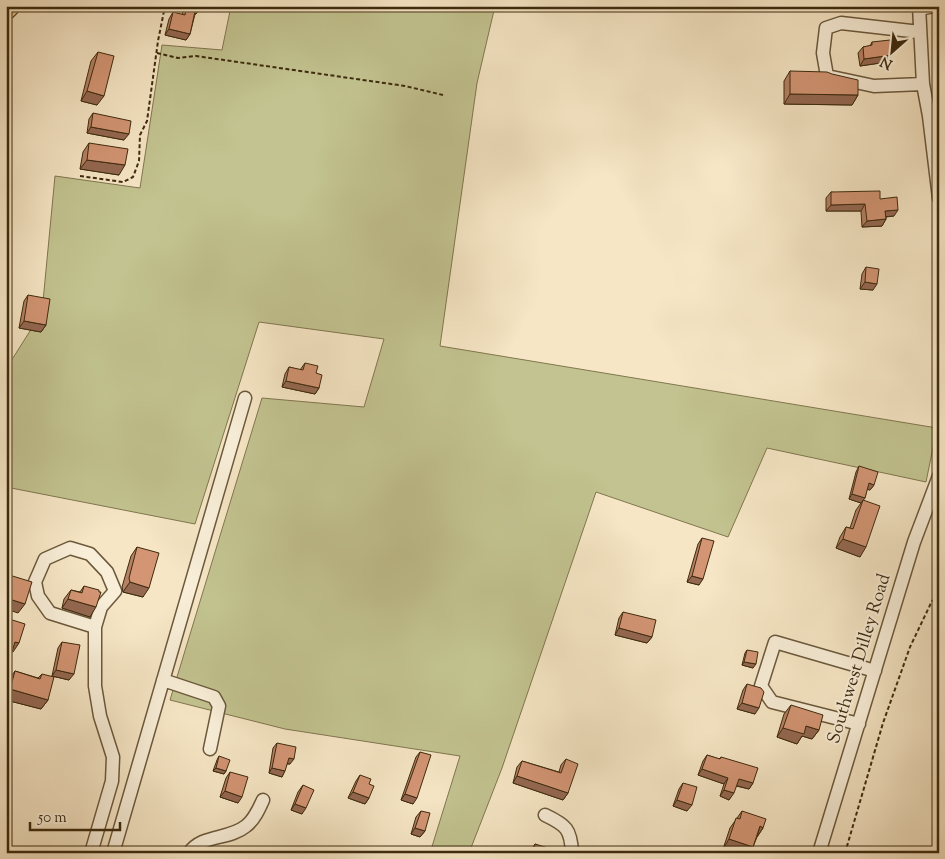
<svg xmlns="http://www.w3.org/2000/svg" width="945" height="859" font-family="'Sorts Mill Goudy',serif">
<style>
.green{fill:#c2c390;stroke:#80764f}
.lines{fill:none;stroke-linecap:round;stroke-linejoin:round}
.minor-casing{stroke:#6b593c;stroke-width:15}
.highway-casing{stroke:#3d2a0e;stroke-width:20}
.path{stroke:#3d2a0e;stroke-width:2;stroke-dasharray:4 2.5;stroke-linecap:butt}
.minor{stroke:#f9efd9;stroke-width:12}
.highway{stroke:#ebc382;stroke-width:18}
.wall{fill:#b58064;stroke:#3d2a0e}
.shaded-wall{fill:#946851;stroke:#3d2a0e}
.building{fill:#d39574;stroke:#3d2a0e}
.labels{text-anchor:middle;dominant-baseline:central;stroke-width:4;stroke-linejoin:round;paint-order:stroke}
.street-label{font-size:18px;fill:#3d2a0e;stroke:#f9efd9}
</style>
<rect width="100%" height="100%" fill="#f6e6c5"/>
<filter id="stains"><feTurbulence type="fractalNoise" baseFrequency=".004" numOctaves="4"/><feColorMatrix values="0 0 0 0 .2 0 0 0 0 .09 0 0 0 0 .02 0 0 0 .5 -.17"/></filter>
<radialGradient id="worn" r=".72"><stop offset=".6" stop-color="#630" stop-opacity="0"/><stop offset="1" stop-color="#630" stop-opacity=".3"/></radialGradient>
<path class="green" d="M231 6H495L477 83 440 346 937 428 926 482 767 448 728 537 596 492 502 768 469 853H430L460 756 285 729 170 700 262 398 364 407 384 339 259 322 195 524 6 487V369L42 312 55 176 140 188 162 45 222 50Z"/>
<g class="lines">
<g class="minor-casing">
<path id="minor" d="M919 6 923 84 929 116 939 198
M919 9 934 6
M920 32 841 23 826 28 823 53 827 76 874 86 923 84
M163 680 214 697 219 706 210 749
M859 724 772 702 761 686 775 642 875 671
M545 815C566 825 571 829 572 853
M91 853 112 781 113 757 100 716 95 686V627L101 607 115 591 107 572 90 554 70 548 45 559 35 582 38 596 50 613 95 627
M113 853 245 398
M189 853C202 834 229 840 246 826 254 820 259 809 263 800
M819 853 914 542 939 476"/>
</g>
<g class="highway-casing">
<path id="highway" d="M6 11 11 6"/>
</g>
<path class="path" d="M157 53 178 58 196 56 405 86 443 95
M80 176 123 182 133 177 139 161 140 135 147 121 158 41 165 6
M845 853 883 723 910 647 932 601 939 597"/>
<use href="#minor" class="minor"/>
<use href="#highway" class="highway"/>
</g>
<path class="wall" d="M184 6H205L203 9H200L196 14H195L190 34 186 40 165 35 169 19 173 12 182 15Z
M872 42 892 55 887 62 860 66 858 53 863 47 870 46Z
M98 52 97 105 81 101 91 61Z
M790 71 858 95 852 105 784 104V81Z
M93 113 124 140 87 133 89 119Z
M89 143 119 175 80 169 83 152Z
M831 192 880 199 894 216 886 217V219L882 226 862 227 861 211H826V198Z
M866 267 873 290 860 289 862 274Z
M28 295 46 325 41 332 19 328 24 301Z
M305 363 316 373 319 388 315 394 282 387 285 374 289 367 300 370Z
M859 466 874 485 870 490 867 489 865 498 863 500 860 557 836 548 840 537 846 527 850 528 856 510 861 503 849 499 856 472Z
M702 538 699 585 687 582 698 544Z
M137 547 143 597 123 592 122 587 131 556Z
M84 586 90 617 62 608 64 599 71 590 80 592Z
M623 612 652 637 647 643 615 635 619 618Z
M62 642 69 680 52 676 58 648Z
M747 650 753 668 742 665 745 653Z
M15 671 38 678 42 674 48 700 41 709 6 700V688L8 681Z
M747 684 755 714 737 709 743 690Z
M791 705 819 730 812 739 802 736 797 744 777 737 784 714Z
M277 743 290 764H287L282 777 269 773 273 748Z
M420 752 413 804 401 800 416 757Z
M707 755 719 759 721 757 753 783 749 789 736 786 729 800 720 796 724 784 698 775 703 761Z
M219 756 226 771 224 774 213 771 217 760Z
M566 759 568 793 563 800 513 783 517 767 522 761 559 772 561 765Z
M230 772 238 803 220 797 226 778Z
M360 775 369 798 365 804 348 798 356 781Z
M683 783 687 811 673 806 679 789Z
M303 785 302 814 291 810 298 792Z
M421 811 425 831 420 837 411 834 416 817Z
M742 811 763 828 757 837 753 847 749 853H734L723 849 730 828Z
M535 844 554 853H529Z"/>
<path class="shaded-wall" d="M198 6H205L203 9H200L196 14 192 13 196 7Z
M169 29 190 34 186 40 165 35Z
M892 55 887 62 860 66 864 59Z
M87 91 104 96 97 105 81 101Z
M790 94 858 95 852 105 784 104Z
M91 127 129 134 124 140 87 133Z
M87 160 125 165 119 175 80 169Z
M865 204 861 211H826L831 205Z
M898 210 894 216 881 217 885 211Z
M886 219 882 226 862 227 867 221Z
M865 282 877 284 873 290 860 289Z
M24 321 46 325 41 332 19 328Z
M286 381 319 388 315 394 282 387Z
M869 483 874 485 870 490 865 489Z
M852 494 865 498 861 503 849 499Z
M843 539 866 547 860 557 836 548Z
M692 576 703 579 699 585 687 582Z
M130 582 149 588 143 597 123 592Z
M6 598 25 604 18 613 6 609Z
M68 599 96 607 90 617 62 608Z
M619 628 652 637 647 643 615 635Z
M15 642 19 643 13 652 9 651Z
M6 657 10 658 6 663Z
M744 662 756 664 753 668 742 665Z
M56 670 74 674 69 680 52 676Z
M10 689 48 700 41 709 6 700V694Z
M742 703 759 708 755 714 737 709Z
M806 726 819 730 812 739 802 736 797 744 777 737 783 728Z
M289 758 294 759 290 764 285 763Z
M216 768 226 771 224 774 213 771Z
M272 768 285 771 282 777 269 773Z
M702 769 728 778 724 784 698 775Z
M517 776 568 793 563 800 513 783Z
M739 779 753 783 749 789 734 785Z
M724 790 734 793 729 800 720 796Z
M225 791 242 797 238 803 220 797Z
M353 792 369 798 365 804 348 798Z
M405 794 417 798 413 804 401 800Z
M677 800 692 805 687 811 673 806Z
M295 804 306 808 302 814 291 810Z
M760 826 763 828 757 837Z
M415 828 425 831 420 837 411 834Z
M729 839 753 847 749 853H734L723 849Z"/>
<path class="building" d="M187 6H200V8L196 7 190 34 169 29 173 12 185 15Z
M890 40 892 55 864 59 863 47 872 45V42Z
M98 52 114 56 104 96 87 91Z
M790 71 827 72 832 74 858 80V95L790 94Z
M93 113 131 121 129 134 91 127Z
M89 143 128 149 125 165 87 160Z
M880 191V199L897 197 898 210 885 211 886 219 867 221 865 204 831 205V192Z
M866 267 879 269 877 284 865 282Z
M28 295 50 299 46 325 24 321Z
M305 363 318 366 316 373 322 375 319 388 286 381 289 367 303 370Z
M859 466 878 472 874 485 869 483 865 498 852 494Z
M863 500 880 506 866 547 843 539 846 527 853 529Z
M702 538 714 541 703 579 692 576Z
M137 547 159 553 149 588 130 582 129 578Z
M6 574 32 582 25 604 6 598Z
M84 586 99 590V592H101L96 607 68 599 71 590 82 593Z
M623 612 656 620 652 637 619 628Z
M6 618 25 624 19 643 15 642 10 658 6 657Z
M62 642 80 645 74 674 56 670Z
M747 650 758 652 756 664 744 662Z
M15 671 40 679 42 674 54 677 48 700 10 689Z
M747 684 761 688 764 692 759 708 742 703Z
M791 705 823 715 819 730 806 726 804 734 783 728Z
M277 743 296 747 294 759 289 758 285 771 272 768Z
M420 752 431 755 417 798 405 794Z
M707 755 720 759 721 757 758 768 753 783 739 779 734 793 724 790 728 778 702 769Z
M219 756 230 760 226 771 216 768Z
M566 759 578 764 568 793 517 776 522 761 561 773Z
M230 772 248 777 242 797 225 791Z
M360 775 371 779 369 784 374 786 369 798 353 792Z
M683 783 697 787 692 805 677 800Z
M303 785 314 790 306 808 295 804Z
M421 811 430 813 425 831 415 828Z
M742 811 766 819 763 828 760 826 753 847 729 839 736 818 740 819Z
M535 844 555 850 554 853H533Z"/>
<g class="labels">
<g class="street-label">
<text transform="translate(860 659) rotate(-73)">Southwest Dilley Road</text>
</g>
</g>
<rect width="945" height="859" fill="none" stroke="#f6e6c5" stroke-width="25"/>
<rect x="8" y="8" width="930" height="844" fill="none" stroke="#3d2a0e" stroke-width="2.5"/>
<rect x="12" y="12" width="920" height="834" fill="none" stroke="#3d2a0e"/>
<g transform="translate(892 52) rotate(207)" stroke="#f9efd9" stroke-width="4" paint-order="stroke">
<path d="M0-4L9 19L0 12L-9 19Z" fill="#3d2a0e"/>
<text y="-8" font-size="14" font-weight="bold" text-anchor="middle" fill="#3d2a0e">N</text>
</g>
<path d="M30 822v8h90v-8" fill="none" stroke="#3d2a0e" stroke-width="2.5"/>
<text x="38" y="822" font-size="15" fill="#3d2a0e" stroke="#f9efd9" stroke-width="4" paint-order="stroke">50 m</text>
<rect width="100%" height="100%" filter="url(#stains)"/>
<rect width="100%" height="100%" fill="url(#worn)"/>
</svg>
